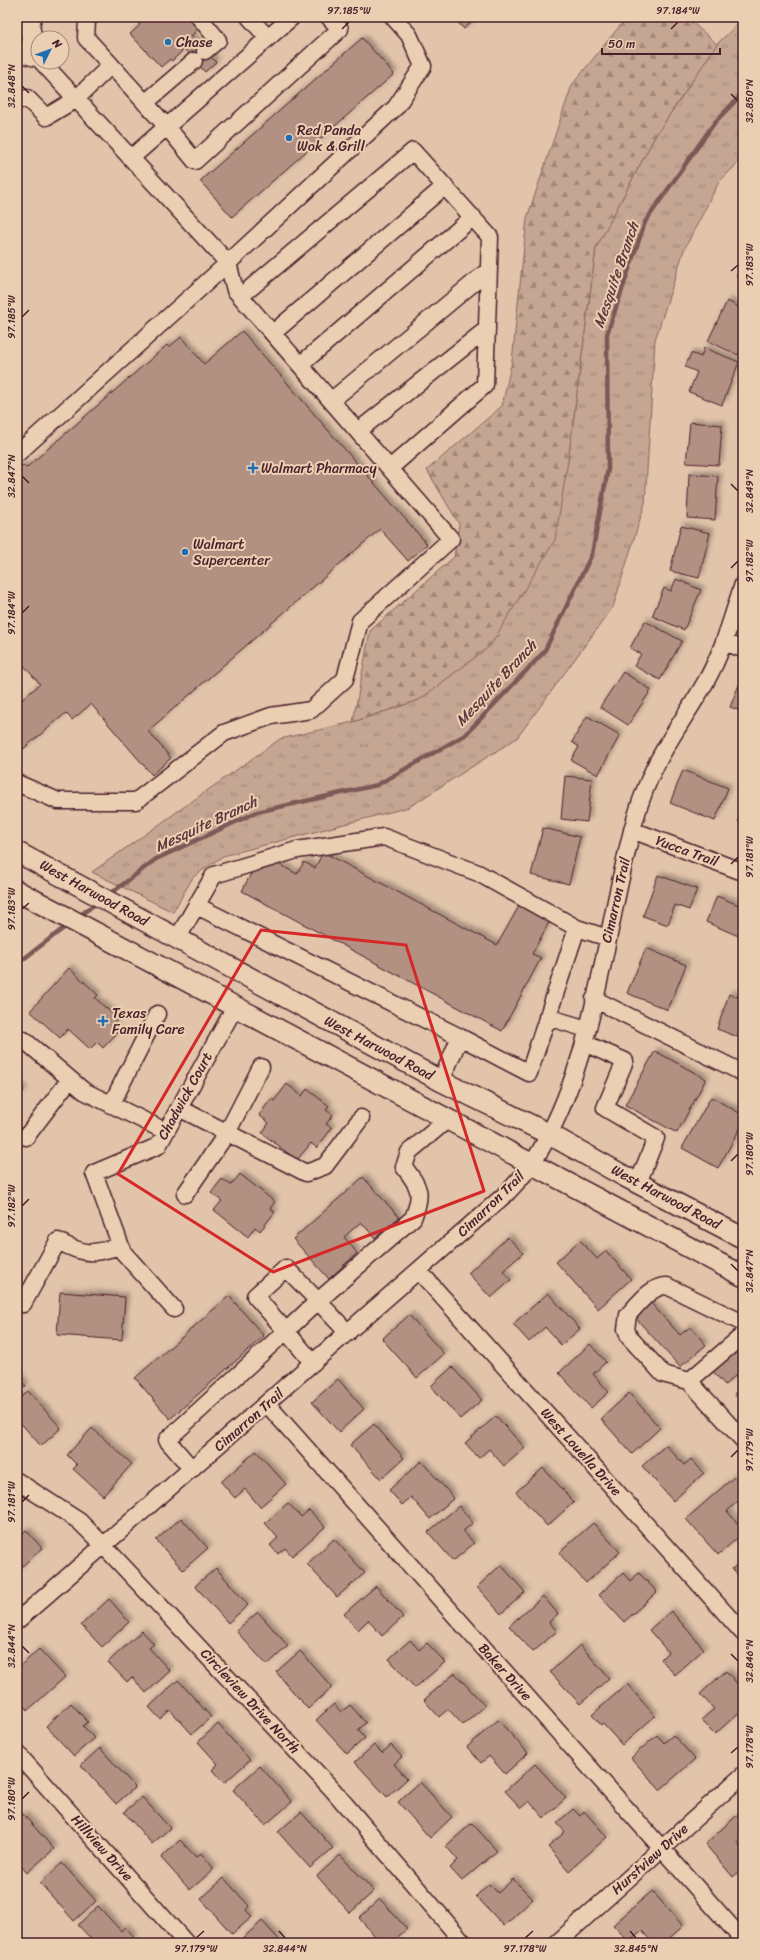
<svg xmlns="http://www.w3.org/2000/svg" width="760" height="1960" font-family="Sriracha,sans-serif">
<style>
.grass{fill:url(#grass-tufts);stroke:#88625e}
.forest{fill:url(#forest-firs);stroke:#88625e}
.lines{fill:none;stroke-linecap:round;stroke-linejoin:round}
.stream{stroke:#7e5857;stroke-width:4.5}
.building{fill:#b29182;stroke:#4a1f2b;filter:url(#shadow)}
.minor-casing{stroke:#4a1f2b;stroke-width:19}
.major-casing{stroke:#4a1f2b;stroke-width:23}
.minor{stroke:#ebcfb2;stroke-width:16}
.major{stroke:#ebcfb2;stroke-width:20}
.marked{fill:none;stroke:#d62828;stroke-width:3;stroke-linejoin:round}
.ticks{fill:none;stroke:#4a1f2b;stroke-width:1.5}
.poi-dot{fill:#1f6fb2;stroke:#ebcfb2;stroke-width:1.5}
.labels{text-anchor:middle;dominant-baseline:central;stroke-width:4;stroke-linejoin:round;paint-order:stroke}
.poi-label{font-size:14px;fill:#4a1f2b;stroke:#ebcfb2;text-anchor:start}
.street-label{font-size:14px;fill:#4a1f2b;stroke:#ebcfb2}
.water-label{font-size:15px;font-style:italic;fill:#60373e;stroke:#ebcfb2}
.neatline{fill:none;stroke:#4a1f2b;stroke-width:1.5}
.ticks-label{font-size:10px;text-anchor:middle;fill:#4a1f2b}
</style>
<defs>
<pattern id="grass-tufts" width="24" height="20" patternUnits="userSpaceOnUse"><rect width="24" height="20" fill="#c5a692"/><path d="M3 7l-1-3M5 7V3M7 7l1-3M15 17l-1-3M17 17v-4M19 17l1-3" fill="none" stroke="#a28777"/></pattern>
<pattern id="forest-firs" width="22" height="20" patternUnits="userSpaceOnUse"><rect width="22" height="20" fill="#c5a692"/><path d="M5 1l3.5 6h-7zM16 11l3.5 6h-7z" fill="#a28777"/></pattern>
<filter id="shadow"><feDropShadow dx="3.5" dy="-3.5" stdDeviation="2" flood-color="#0004"/></filter>
</defs>
<rect width="100%" height="100%" fill="#e1c4aa"/>
<filter id="ink" filterUnits="userSpaceOnUse"><feTurbulence type="fractalNoise" baseFrequency=".025" numOctaves="2"/><feDisplacementMap in="SourceGraphic" scale="8" xChannelSelector="R" yChannelSelector="G"/><feConvolveMatrix kernelMatrix="1 2 1 2 8 2 1 2 1" color-interpolation-filters="sRGB"/></filter>
<g filter="url(#ink)">
<path class="grass" d="M743 19V158L719 182 684 250 655 340 645 503 613 607 517 738 409 807 223 856 193 877 173 912 92 872 280 739 353 722 419 700 568 461 596 248 654 138 717 44Z"/>
<path class="forest" d="M627 17H686L717 44 654 138 596 248 568 461 555 540 490 646 419 700 353 722 370 631 454 557 459 524 427 470 502 406 512 361 527 218 572 85Z"/>
<g class="lines">
<path class="stream" d="M109 895 156 859 257 812 377 785 465 735 544 652 592 554 608 469 607 334 645 222 715 122 743 93
M78 917 99 901
M17 964 69 924"/>
</g>
<path class="building" d="M135 17H187L198 29 191 36 216 62 205 72 184 49 172 61 170 59 161 67 130 34 140 25 134 18Z
M453 17H477L464 29Z
M362 38 394 74 232 217 200 181Z
M743 268V281L736 276Z
M727 301 743 309V343L738 355 708 341Z
M242 331 427 544 408 561 380 529 148 731 171 758 152 775 91 704 72 720 66 713 21 751 17 746V704L40 684 17 658V469L23 465 26 468 167 345 169 347 181 337 204 364Z
M704 348 739 362 722 405 689 392 697 372 685 367 691 353 701 357Z
M690 422 722 425 719 465 686 463Z
M689 474 718 476 715 520 687 518Z
M681 526 710 533 699 578 670 571Z
M676 579 701 590 684 630 652 616 664 588 671 591Z
M645 621 682 641 660 680 634 666 641 654 630 648Z
M623 672 651 690 628 725 600 707Z
M739 685 743 687V712L730 707Z
M587 716 620 735 598 775 571 760 579 747 572 742Z
M683 770 728 788 715 821 670 803Z
M565 776 592 779 587 822 561 819Z
M743 809V823L738 821Z
M543 828 580 837 569 884 531 875Z
M323 852 497 945 523 899 553 915 532 954 541 958 502 1031 242 891 253 870 273 861 297 874 304 862 315 868Z
M658 875 697 889 689 910 675 905 668 925 643 916Z
M717 896 743 907V938L706 922Z
M646 948 686 965 668 1010 627 993Z
M69 968 98 995 95 998 118 1019 111 1026 118 1032 103 1048 97 1042 90 1049 68 1029 60 1038 30 1011Z
M729 994 743 999V1039L717 1029Z
M655 1051 706 1079 677 1133 625 1105Z
M287 1084 302 1096 307 1089 329 1106 326 1110 333 1115 326 1124 332 1128 317 1148 311 1143 297 1160 262 1133 269 1123 259 1115 271 1099 274 1101Z
M17 1085 24 1090 17 1098Z
M711 1097 743 1115V1123L718 1168 682 1148Z
M240 1174 275 1202 270 1208 275 1212 260 1231 255 1227 248 1237 214 1210 222 1201 211 1193 222 1179 231 1185Z
M363 1177 399 1217 375 1238 361 1222 344 1237 357 1253 329 1279 293 1239Z
M508 1237 523 1253 503 1271 511 1280 491 1298 468 1273Z
M580 1240 597 1259 606 1251 631 1279 598 1309 556 1262Z
M60 1292 125 1297 122 1340 57 1335Z
M548 1293 580 1329 561 1345 545 1327 529 1342 513 1324Z
M229 1296 264 1336 170 1419 135 1378Z
M648 1300 680 1335 690 1327 706 1345 680 1367 632 1314Z
M409 1315 444 1354 417 1378 382 1339Z
M737 1342 743 1349V1369L725 1385 709 1367Z
M590 1344 606 1362 593 1374 609 1392 591 1408 559 1373Z
M452 1367 482 1400 460 1419 431 1386Z
M17 1375 26 1386 17 1393Z
M338 1379 364 1409 339 1432 312 1402Z
M743 1386V1404L734 1394Z
M28 1391 61 1428 41 1446 17 1419V1401Z
M629 1393 660 1428 632 1454 601 1419Z
M496 1416 525 1448 504 1466 489 1449 479 1458 465 1443Z
M374 1424 404 1458 381 1479 350 1445Z
M92 1428 132 1464 103 1496 73 1469 77 1465 67 1455Z
M666 1445 684 1465 691 1459 704 1473 673 1501 642 1466Z
M256 1451 286 1484 260 1507 245 1489 235 1498 221 1482Z
M421 1461 454 1498 430 1519 411 1497 402 1505 389 1490Z
M543 1468 574 1502 547 1526 516 1492Z
M734 1477 743 1487V1497L727 1511 743 1530V1533L718 1555 686 1519Z
M288 1503 301 1517 309 1510 325 1527 292 1556 285 1548 278 1554 270 1545 278 1538 265 1523Z
M459 1506 473 1523 463 1531 474 1543 453 1561 428 1532Z
M181 1518 208 1548 183 1570 156 1540Z
M593 1523 620 1552 586 1583 559 1553Z
M26 1530 42 1548 17 1571V1538Z
M334 1539 365 1573 337 1597 307 1564Z
M743 1559V1581L732 1569Z
M501 1565 525 1592 501 1614 477 1587Z
M216 1568 248 1605 228 1623 195 1586Z
M623 1573 630 1581 639 1573 657 1592 624 1622 599 1595Z
M376 1586 403 1617 382 1636 368 1620 358 1630 344 1614Z
M543 1596 558 1614 549 1622 557 1631 533 1652 509 1626Z
M109 1599 129 1622 102 1647 81 1625Z
M671 1611 704 1649 675 1675 661 1659 668 1652 649 1630Z
M258 1612 288 1646 267 1665 236 1631Z
M142 1631 154 1644 149 1648 170 1671 146 1693 132 1677 127 1682 108 1662Z
M410 1640 419 1650 427 1643 445 1662 415 1688 389 1659Z
M580 1645 609 1678 580 1704 550 1672Z
M39 1649 65 1677 28 1710 17 1697V1669Z
M300 1651 332 1687 308 1709 276 1672Z
M726 1671 743 1690V1709L715 1734 701 1720 714 1709 700 1694Z
M455 1673 485 1706 463 1725 448 1709 439 1717 424 1700Z
M178 1680 211 1717 192 1734 170 1710 160 1719 149 1707Z
M627 1684 655 1716 622 1745 603 1724 601 1725 592 1715Z
M71 1703 88 1722 83 1726 94 1738 74 1756 46 1726Z
M334 1704 341 1712 350 1705 366 1723 358 1730 365 1738 347 1754 316 1720Z
M498 1720 528 1753 505 1774 489 1756 481 1763 467 1747Z
M218 1724 250 1760 224 1783 212 1770 218 1764 198 1742Z
M657 1735 664 1743 673 1735 695 1759 660 1790 631 1758Z
M374 1745 382 1753 391 1745 402 1757 394 1764 407 1779 387 1797 355 1762Z
M100 1748 135 1787 116 1804 81 1765Z
M535 1764 566 1798 544 1818 529 1801 521 1808 505 1791Z
M260 1766 292 1802 265 1825 233 1790Z
M420 1782 452 1817 430 1838 398 1802Z
M142 1797 170 1828 152 1844 124 1812Z
M573 1809 580 1816 584 1811 607 1837 569 1871 548 1847 565 1832 557 1823Z
M743 1810V1837L737 1842 743 1849V1868L733 1877 705 1844Z
M301 1812 333 1848 310 1868 278 1832Z
M23 1814 54 1849 27 1873 17 1861V1820Z
M472 1823 497 1851 462 1881 450 1868 458 1860 446 1846Z
M180 1840 196 1857 201 1853 214 1869 190 1890 161 1858Z
M340 1855 374 1891 350 1913 317 1876Z
M62 1863 96 1901 74 1921 40 1883Z
M224 1878 249 1906 246 1910 252 1917 232 1934 201 1899Z
M513 1879 533 1899 504 1926 476 1896 489 1884 498 1893Z
M652 1891 683 1926 664 1943H653L642 1931 629 1942 613 1925Z
M380 1899 407 1929 391 1943H381L359 1918Z
M98 1906 121 1931 125 1927 134 1937 128 1943H95L78 1925Z
M262 1921 282 1943H244L241 1940Z"/>
<g class="lines">
<g class="minor-casing">
<path id="minor" d="M199 17 218 40 205 51
M249 17 268 38
M111 65 167 127 195 161 340 29 329 17
M17 101 27 98 46 117 76 99 111 65 86 38 87 20 90 17
M145 103 194 61
M131 158 292 17
M241 296 413 151 490 237 485 385 390 468
M273 333 445 186
M300 365 473 217
M332 400 489 270
M358 431 487 329
M17 454 228 263 396 107 423 66 409 35 393 17
M724 642 743 649
M17 783 58 801H136L224 733 271 716 311 710 345 679 360 621 451 539 235 290 228 263 42 62
M632 830 743 872
M197 906 460 1037
M577 928 608 938
M177 939 214 875 297 850 384 837 478 873 577 928 529 1073 460 1037 441 1081
M594 999 743 1073
M547 1017 587 1029
M24 1040 84 1091 165 1131
M584 1043 625 1061 605 1108 656 1138 638 1183
M111 1105 157 1014
M179 1108 306 1173 325 1166 361 1118
M26 1137 70 1079
M185 1194 227 1133 261 1067
M286 1268 318 1301 286 1331 255 1296Z
M419 1271 743 1633
M23 1304 58 1241C85 1256 92 1254 121 1246
M174 1309 123 1252 94 1173 158 1146 235 1007
M348 1333 318 1301 413 1218C423 1193 420 1188 404 1167L409 1152 447 1120
M743 1335 689 1381 743 1440
M689 1381 663 1374 629 1337 626 1329 628 1315C638 1304 652 1285 667 1286L743 1323
M267 1404 743 1940
M192 1469 167 1440 286 1331 313 1363
M17 1481 79 1521 103 1545 332 1789 464 1943
M17 1621 508 1192C516 1183 525 1174 532 1164 586 1080 599 977 620 882 628 847 635 812 649 780 663 746 687 715 705 683 723 652 732 617 743 584
M17 1753 186 1943
M557 1943 743 1775"/>
</g>
<g class="major-casing">
<path id="major" d="M17 51 36 56 29 26 31 17
M17 852 441 1081 549 1134 624 1176 743 1238
M17 891 743 1276"/>
</g>
<use href="#minor" class="minor"/>
<use href="#major" class="major"/>
</g>
</g>
<path class="marked" d="M261 930 406 945 484 1191 273 1272 118 1174Z"/>
<path class="ticks" d="M342 29 349 22M671 29 678 22M22 86 29 93M731 94 738 101M731 271 738 265M22 317 29 310M22 476 29 483M731 484 738 491M731 568 738 561M22 613 29 606M731 864 738 857M22 909 29 903M731 1161 738 1154M22 1206 29 1199M731 1264 738 1271M731 1457 738 1450M22 1502 29 1495M22 1646 29 1653M731 1654 738 1661M731 1753 738 1747M22 1799 29 1792M279 1931 285 1938M630 1931 636 1938M196 1938 204 1931M525 1938 533 1931"/>
<g class="poi-dot">
<circle cx="168" cy="42" r="4"/>
<circle cx="289" cy="138" r="4"/>
<path d="M251 462h4v4h4v4h-4v4h-4v-4h-4v-4h4z"/>
<circle cx="185" cy="552" r="4"/>
<path d="M101 1015h4v4h4v4h-4v4h-4v-4h-4v-4h4z"/>
</g>
<g class="labels">
<g class="poi-label">
<text x="176" y="42">Chase</text>
<text x="297" y="130">Red Panda<tspan x="297" dy="16">Wok &amp; Grill</tspan></text>
<text x="261" y="468">Walmart Pharmacy</text>
<text x="193" y="544">Walmart<tspan x="193" dy="16">Supercenter</tspan></text>
<text x="112" y="1013">Texas<tspan x="112" dy="16">Family Care</tspan></text>
</g>
<g class="street-label">
<text transform="translate(687 851) rotate(20)">Yucca Trail</text>
<text transform="translate(94 893) rotate(29)">West Harwood Road</text>
<text transform="translate(616 900) rotate(-77)">Cimarron Trail</text>
<text transform="translate(379 1048) rotate(28)">West Harwood Road</text>
<text transform="translate(185 1096) rotate(-61)">Chadwick Court</text>
<text transform="translate(666 1197) rotate(28)">West Harwood Road</text>
<text transform="translate(491 1204) rotate(-44)">Cimarron Trail</text>
<text transform="translate(249 1420) rotate(-41)">Cimarron Trail</text>
<text transform="translate(581 1452) rotate(48)">West Louella Drive</text>
<text transform="translate(505 1672) rotate(48)">Baker Drive</text>
<text transform="translate(250 1701) rotate(47)">Circleview Drive North</text>
<text transform="translate(102 1848) rotate(48)">Hillview Drive</text>
<text transform="translate(650 1859) rotate(-42)">Hurstview Drive</text>
</g>
<g class="water-label">
<text transform="translate(616 275) rotate(-71)">Mesquite Branch</text>
<text transform="translate(496 683) rotate(-47)">Mesquite Branch</text>
<text transform="translate(206 824) rotate(-25)">Mesquite Branch</text>
</g>
</g>
<rect width="760" height="1960" fill="none" stroke="#ebcfb2" stroke-width="44"/>
<g transform="translate(50 50) rotate(48)"><circle r="19" fill="#ebcfb2" stroke="#ab897c"/>
<path d="M0-3L7 15L0 10L-7 15Z" fill="#1f6fb2"/>
<text y="-6" font-size="11" font-weight="bold" text-anchor="middle" fill="#4a1f2b">N</text>
</g>
<path d="M602 48v6h118v-6" fill="none" stroke="#4a1f2b" stroke-width="2"/>
<text x="608" y="48" font-size="12" fill="#4a1f2b" stroke="#ebcfb2" stroke-width="3" paint-order="stroke">50 m</text>
<rect x="22" y="22" width="716" height="1916" class="neatline"/>
<g class="ticks-label">
<text x="349" y="14">97.185°W</text>
<text x="678" y="14">97.184°W</text>
<text transform="translate(11 86) rotate(-90)" y="4">32.848°N</text>
<text transform="translate(749 101) rotate(-90)" y="4">32.850°N</text>
<text transform="translate(749 265) rotate(-90)" y="4">97.183°W</text>
<text transform="translate(11 317) rotate(-90)" y="4">97.185°W</text>
<text transform="translate(11 476) rotate(-90)" y="4">32.847°N</text>
<text transform="translate(749 491) rotate(-90)" y="4">32.849°N</text>
<text transform="translate(749 561) rotate(-90)" y="4">97.182°W</text>
<text transform="translate(11 613) rotate(-90)" y="4">97.184°W</text>
<text transform="translate(749 857) rotate(-90)" y="4">97.181°W</text>
<text transform="translate(11 909) rotate(-90)" y="4">97.183°W</text>
<text transform="translate(749 1154) rotate(-90)" y="4">97.180°W</text>
<text transform="translate(11 1206) rotate(-90)" y="4">97.182°W</text>
<text transform="translate(749 1271) rotate(-90)" y="4">32.847°N</text>
<text transform="translate(749 1450) rotate(-90)" y="4">97.179°W</text>
<text transform="translate(11 1502) rotate(-90)" y="4">97.181°W</text>
<text transform="translate(11 1646) rotate(-90)" y="4">32.844°N</text>
<text transform="translate(749 1661) rotate(-90)" y="4">32.846°N</text>
<text transform="translate(749 1747) rotate(-90)" y="4">97.178°W</text>
<text transform="translate(11 1799) rotate(-90)" y="4">97.180°W</text>
<text x="196" y="1952">97.179°W</text>
<text x="285" y="1952">32.844°N</text>
<text x="525" y="1952">97.178°W</text>
<text x="636" y="1952">32.845°N</text>
</g>
</svg>
